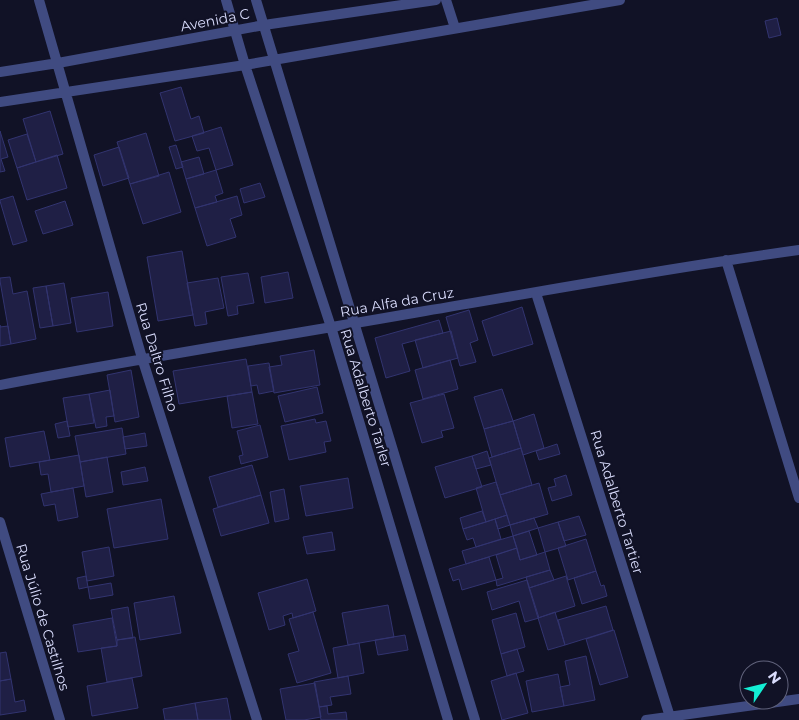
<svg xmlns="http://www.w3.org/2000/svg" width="799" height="720" font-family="Montserrat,sans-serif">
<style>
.building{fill:#1f1f45;stroke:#323470}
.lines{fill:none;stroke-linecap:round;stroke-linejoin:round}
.minor{stroke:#404b81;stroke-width:10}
.tertiary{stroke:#404b81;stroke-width:10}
.labels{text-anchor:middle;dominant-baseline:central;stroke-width:4;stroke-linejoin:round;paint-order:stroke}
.street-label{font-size:14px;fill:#d9dcfc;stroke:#111226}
</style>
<rect width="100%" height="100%" fill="#111226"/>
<path class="building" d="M777 18 781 35 769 38 765 21Z
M181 87 191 119 199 116 204 133 175 141 160 93Z
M50 111 63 154 36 162 23 119Z
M221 127 233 165 216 170 209 148 197 151 192 136Z
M0 131 8 157 1 159 5 171 0 172Z
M146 133 159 176 130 184 117 142Z
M27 134 36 162 17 168 8 140Z
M176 145 183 167 176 169 169 147Z
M119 147 129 178 103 186 94 155Z
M57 155 67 188 27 200 17 168Z
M199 157 204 174 186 179 181 162Z
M216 170 223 193 215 196 217 202 195 208 186 179Z
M169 172 181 212 143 224 130 184Z
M260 183 265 197 244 203 240 189Z
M13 196 27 241 13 245 0 201V200Z
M237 196 242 215 230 219 236 237 207 246 195 208Z
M65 201 73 225 43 234 35 211Z
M182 251 193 315 158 321 147 257Z
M288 272 293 298 265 303 261 277Z
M248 273 254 303 237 306 238 314 228 316 221 277Z
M10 277 13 294 27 291 36 339 11 344 0 281V278Z
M218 278 224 308 205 312 207 324 195 326 187 283Z
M64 283 71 323 53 326 46 286Z
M46 286 53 326 40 328 33 288Z
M108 292 113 326 77 332 71 298Z
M522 307 533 344 493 356 482 321Z
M469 310 478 340 470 343 476 362 460 366 446 317Z
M439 320 443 333 402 344 410 371 386 378 375 338Z
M0 325V327L8 326 11 344 0 346Z
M451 331 458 358 423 368 415 340Z
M314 350 320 385 274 393 269 367 282 365 280 356Z
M246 359 252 392 179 404 173 371Z
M450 360 458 389 423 399 415 370Z
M269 363 274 391 259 394 257 385 251 386 248 366Z
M131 370 139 417 115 422 107 375Z
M317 387 323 413 285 422 278 396Z
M502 389 513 421 484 429 474 397Z
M110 390 114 416 106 417 107 426 96 428 89 394Z
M252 392 258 424 232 428 227 396Z
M89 394 94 423 68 427 63 398Z
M444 394 454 428 441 431 443 437 422 443 410 403Z
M534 414 544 448 523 455 513 421Z
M315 419 316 423 326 421 331 441 324 442 326 452 289 460 281 426Z
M67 421 70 436 58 438 55 424Z
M513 421 521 448 492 457 484 429Z
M260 425 268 457 241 464 239 456 243 455 237 431Z
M122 428 126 454 80 462 75 436Z
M44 431 50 460 10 467 5 438Z
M145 433 147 446 125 449 123 437Z
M557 444 560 454 539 460 536 451Z
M521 448 532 485 500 495 489 458Z
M487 451 491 465 476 469 472 456Z
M79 455 84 486 51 492 48 474 41 475 39 462Z
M472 456 482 487 445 498 435 467Z
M107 457 113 492 86 497 80 462Z
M252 465 261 495 218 507 209 477Z
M145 467 148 481 123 485 121 472Z
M566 475 572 495 552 501 548 488 556 486 554 479Z
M348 478 353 508 306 516 300 486Z
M496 482 507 515 486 522 476 488Z
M539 483 548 514 510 525 500 495Z
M73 488 78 517 58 521 55 504 44 506 41 494Z
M284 489 289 519 275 522 270 492Z
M261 495 269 523 221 536 213 509Z
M161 499 168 539 114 548 107 509Z
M482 511 486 522 463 529 460 518Z
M507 515 510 525 498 529 495 519Z
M579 516 586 535 564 541 558 522Z
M534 518 538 528 513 536 510 525Z
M495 519 501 539 476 547 473 538 467 540 463 529Z
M558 522 566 546 545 552 538 528Z
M529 531 537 555 520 560 513 536Z
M332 532 335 550 307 554 303 537Z
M513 536 517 548 466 564 462 551Z
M586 539 596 571 568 580 558 548Z
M109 547 114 576 87 581 82 552Z
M517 548 520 560 545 552 550 570 497 586 496 580 503 578 496 555Z
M489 557 496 580 462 590 459 579 453 581 449 569Z
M550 570 554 580 529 588 526 577Z
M596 571 601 586 604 585 607 596 582 604 574 578Z
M86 576 88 587 79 589 77 578Z
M566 576 575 606 538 618 529 588Z
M307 579 316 611 293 618 292 613 283 616 285 625 269 630 258 593Z
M527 580 539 618 525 622 519 601 492 610 487 592Z
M111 583 113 595 90 599 88 587Z
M174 596 181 633 140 640 134 603Z
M388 605 394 637 348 645 342 613Z
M606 606 613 630 565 645 558 620Z
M128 607 133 638 117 640 111 610Z
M313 612 331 673 297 683 288 654 299 651 289 619Z
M555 612 565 645 548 650 538 618Z
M516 613 525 647 501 654 492 620Z
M112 618 117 646 78 652 73 625Z
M614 630 628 677 600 685 586 639Z
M405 635 408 650 378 655 375 640Z
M135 637 142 676 107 682 101 648 117 646V640Z
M359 643 364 673 338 678 333 648Z
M517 649 524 671 507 676 501 654Z
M6 652 11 679 0 681V653Z
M586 656 595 700 564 706 560 687 570 685 565 661Z
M516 673 528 713 502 720 491 681Z
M558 674 564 706 532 712 526 681Z
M348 676 351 694 330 697 332 705 319 707 314 682Z
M132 678 138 708 92 716 87 686Z
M11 679 15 702 24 700 26 711 0 715V681Z
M315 683 321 717 304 720H286L280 689Z
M227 698 231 720H198L195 703Z
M195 703 198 720H165L163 709Z
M327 706 328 714 346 712 347 720H321L319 707Z"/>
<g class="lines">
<path class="minor" d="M39 0 142 358 257 720
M226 0 245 65 331 327 448 720
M256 0 475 720
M446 0 455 28
M0 72 58 63 264 25 436 0
M0 102 245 65 620 0
M726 260 799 498
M536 293 671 720
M0 385C141 358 283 336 425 311 550 290 674 267 799 250
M646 720 799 699"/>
<path class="tertiary" d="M0 522 60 720"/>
</g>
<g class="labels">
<g class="street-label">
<text transform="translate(215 20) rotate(-11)">Avenida C</text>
<text transform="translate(397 302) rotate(-10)">Rua Alfa da Cruz</text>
<text transform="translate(157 357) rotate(73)">Rua Daltro Filho</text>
<text transform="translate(366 398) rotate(73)">Rua Adalberto Tarler</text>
<text transform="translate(617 502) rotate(73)">Rua Adalberto Tartier</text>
<text transform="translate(43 617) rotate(73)">Rua Júlio de Castilhos</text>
</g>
</g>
<g transform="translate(764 685) rotate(55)"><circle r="24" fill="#111226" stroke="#61637c"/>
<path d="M0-4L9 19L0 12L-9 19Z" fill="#13eed4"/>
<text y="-8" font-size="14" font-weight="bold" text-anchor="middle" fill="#d9dcfc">N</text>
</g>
</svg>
